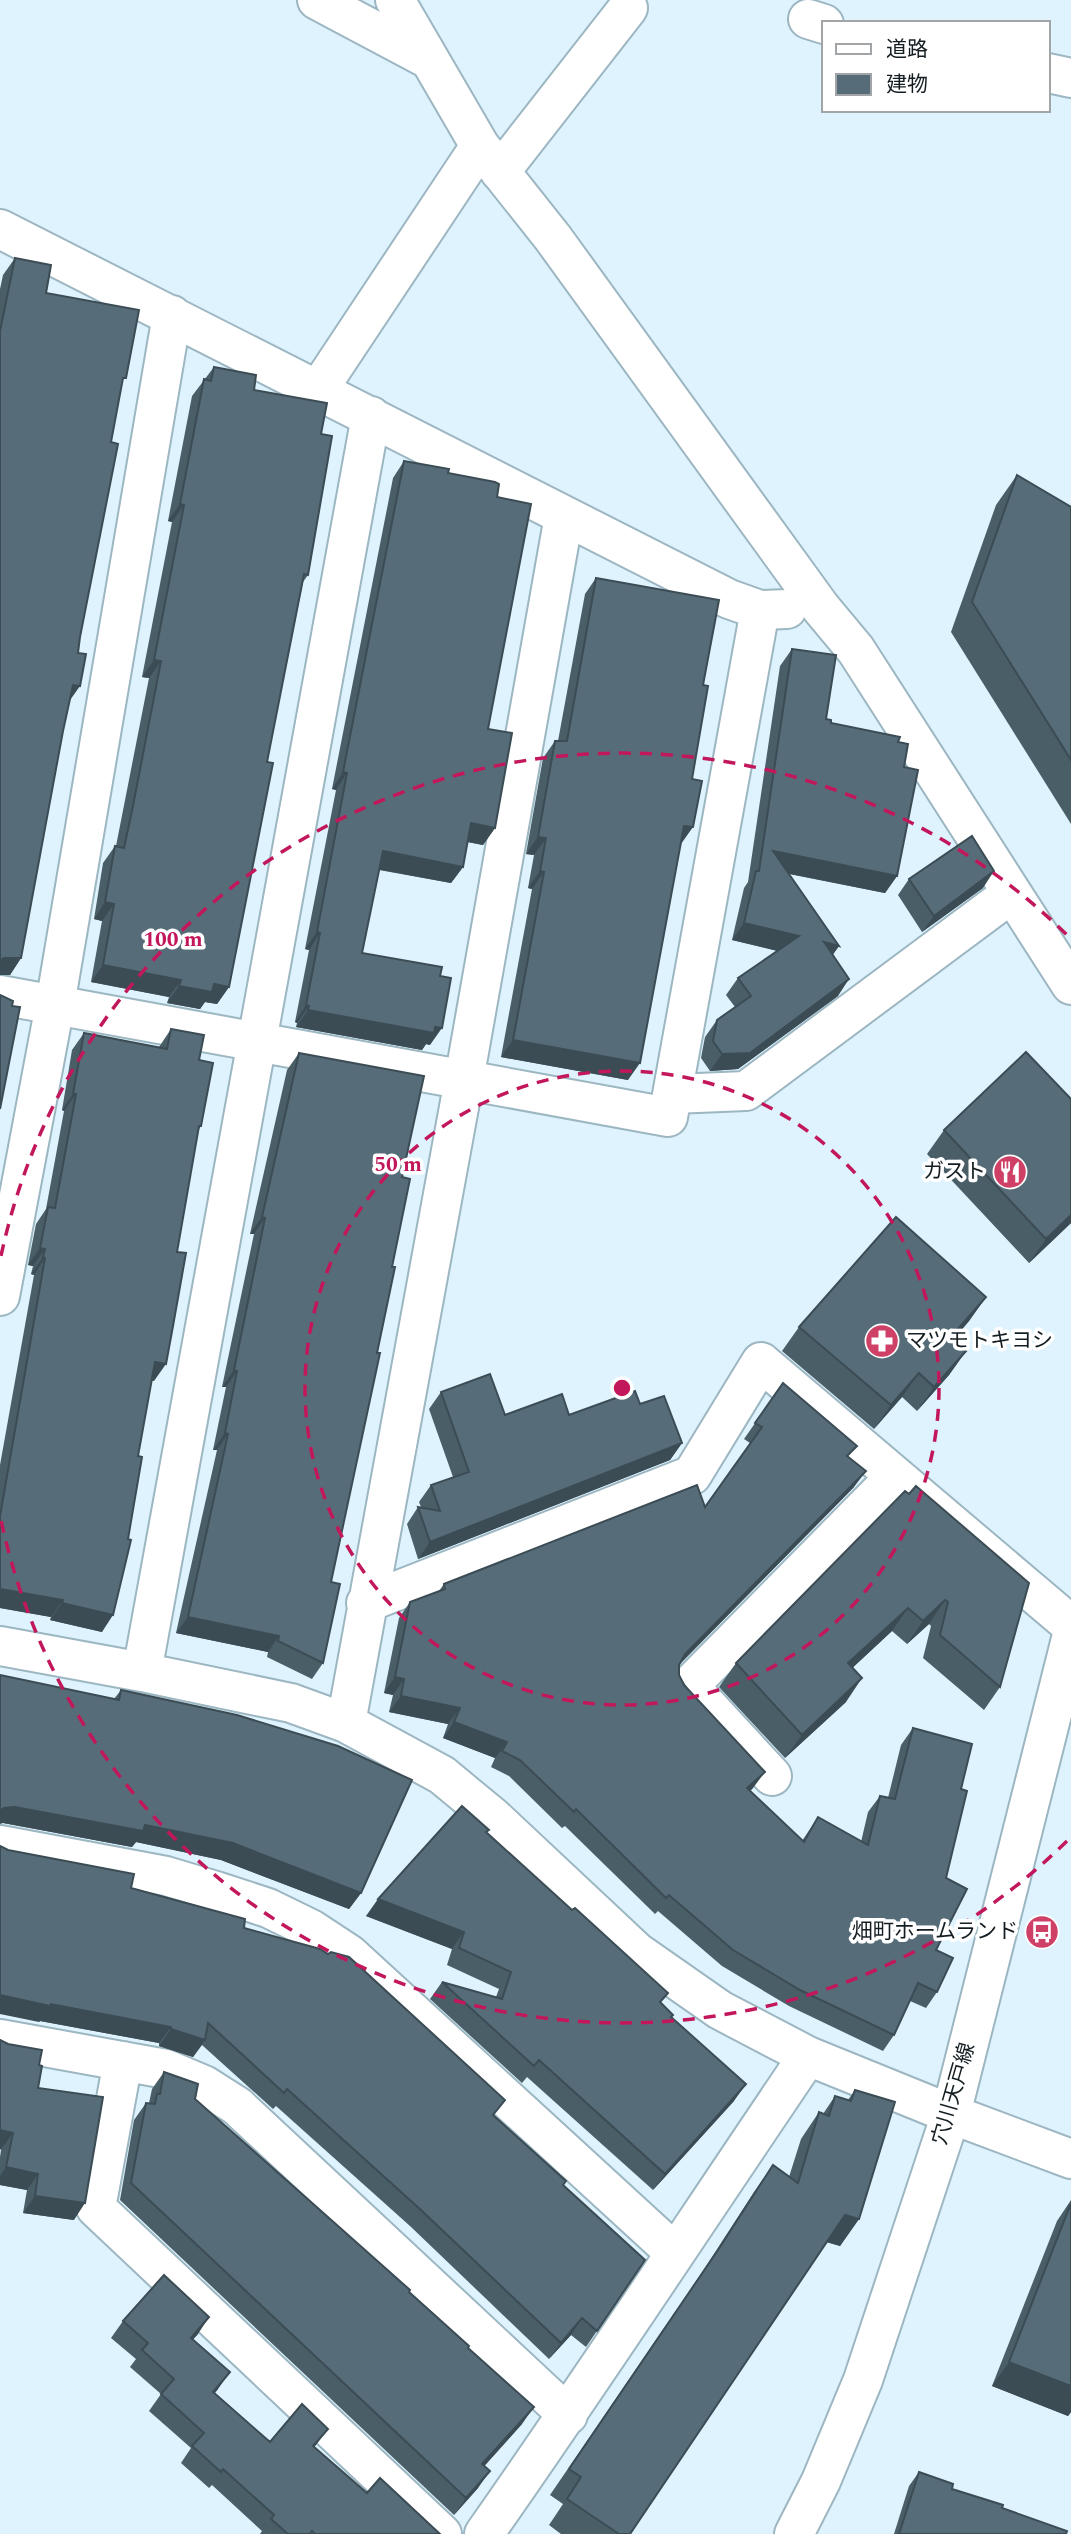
<svg xmlns="http://www.w3.org/2000/svg" width="1071" height="2534" font-family="Spectral,'Noto Sans JP',serif">
<style>
.lines{fill:none;stroke-linecap:round;stroke-linejoin:round}
.minor-casing{stroke:#9cb6c2;stroke-width:42}
.major-casing{stroke:#9cb6c2;stroke-width:42}
.minor{stroke:#fff;stroke-width:38}
.major{stroke:#fff;stroke-width:38}
.wall{fill:#4a5e68}
.shaded-wall{fill:#3c4c55}
.building{fill:#566d79;stroke:#3c4c55;stroke-width:2}
.ring{fill:none;stroke:#c2185b;stroke-width:3.5;stroke-dasharray:12 9}
.labels{text-anchor:middle;dominant-baseline:central;stroke-width:7;stroke-linejoin:round;paint-order:stroke}
.poi-label{font-size:21px;fill:#141d22;stroke:#fff;text-anchor:end}
.street-label{font-size:21px;fill:#141d22;stroke:#fff}
.centre{fill:#c2185b;stroke:#fff;stroke-width:3.5}
.ring-label{font-size:21px;text-anchor:middle;font-weight:bold;fill:#c2185b;stroke:#fff;stroke-width:7;stroke-linejoin:round;paint-order:stroke}
</style>
<rect width="100%" height="100%" fill="#def3fd"/>
<g class="lines">
<g class="minor-casing">
<path id="minor" d="M317 0 428 59
M395 0 480 146 553 238 821 608 856 650 1071 985
M808 19 824 24
M1048 73 1071 78
M500 172 628 8
M0 229 729 599 760 610 787 609
M318 390 480 146
M0 995 668 1117 760 610
M673 1094 746 1091 1012 893
M0 1296 55 1005 172 315
M366 1603 692 1475 761 1362 1071 1625
M0 1646 142 1672 291 1703 346 1723 442 1775 494 1818 637 1952 720 2010 808 2056 951 2114 1071 2159
M142 1672 371 416
M346 1723 464 1080 564 516
M772 1776 689 1686 895 1477
M0 1845 166 1876 216 1891 268 1908 311 1929 349 1954 674 2252
M0 2039 166 2069 204 2085 237 2106 568 2415
M123 2061 96 2208 442 2534
M484 2534C595 2376 700 2215 808 2056"/>
</g>
<g class="major-casing">
<path id="major" d="M794 2534 821 2481 863 2380 951 2114 1071 1639"/>
</g>
<use href="#minor" class="minor"/>
<use href="#major" class="major"/>
</g>
<path class="wall" d="M15 258 46 293 122 385 111 442 69 702 63 731 21 958 10 975H0V289L3 275Z
M214 367 254 390 321 434 308 575 303 582 267 762 229 987 217 1004 205 1002 200 1009 167 1003 169 997 91 982 102 921 94 919 103 863 115 846H116L149 678 142 677 172 522 168 521 192 396Z
M404 461 448 473 497 497 488 729 495 828 483 845 467 842 463 867 451 883 379 870 362 953 430 1045 426 1044 422 1050 296 1027 297 1023 295 1022 309 950 305 949 336 790 332 789 393 478Z
M1017 475 1071 507V824L951 632 996 505Z
M596 578 703 685 681 844 628 1080 501 1057 532 889 528 888 534 855 526 854 543 758 555 741H558L585 594Z
M792 649 826 719 831 723 898 742 904 767 897 876 885 893 789 874 839 946 833 954 838 996 738 1069 710 1071 701 1058 705 1037 717 1020 735 1007 726 995 738 978 777 951 732 940 744 888 748 882 780 666Z
M909 879 983 888 922 932 898 895Z
M171 1029 199 1060 201 1126 198 1131 154 1381 152 1380 102 1632 50 1620 51 1617 0 1608V1465L34 1275 31 1274 33 1266 28 1265 36 1224 46 1209 64 1111 62 1110 72 1050 84 1033 159 1047Z
M299 1053 402 1177 392 1267 331 1582 323 1663 312 1679 267 1657 268 1652 176 1633 217 1450H213L226 1387H222L254 1234H250L287 1070Z
M1071 1099V1223L1029 1263 927 1154 944 1130Z
M986 1297 969 1321 953 1340 966 1351 949 1375 917 1411 902 1397 874 1429 782 1351 799 1327Z
M783 1383 849 1457 854 1487 679 1665V1675L753 1788 750 1791 802 1841 818 1817 861 1842 868 1812 880 1796 888 1798 901 1745 913 1728 961 1789 946 1878 936 1950 937 1992 926 2008 910 2001 894 2035 883 2051 789 2006 722 1966 658 1911 655 1914 565 1826 562 1828 509 1776 491 1767 495 1758 443 1738 448 1724 389 1712 393 1695 384 1693 399 1618 410 1602 439 1591 444 1584 705 1507 750 1443 744 1439Z
M441 1392 505 1415H569L640 1404 682 1443 670 1460 418 1559 407 1524 418 1507H421L419 1502 431 1485 453 1477 429 1409Z
M909 1494 1000 1687 984 1710 923 1658 931 1626 929 1624 907 1644 892 1631 852 1668 846 1702 785 1758 719 1687 736 1663Z
M121 1690 361 1893 349 1909 221 1860 136 1842 132 1847 3 1823 114 1699Z
M486 1833 661 2003 734 2101 653 2190 527 2077 522 2083 430 1999 442 1982 496 1997 499 1989 447 1965 452 1949 366 1916Z
M8 1850 131 1888 244 1928 494 2116 563 2185 645 2260 586 2347 571 2335 549 2359 410 2226 276 2106 273 2109 202 2045 193 2057 159 2046V2043L40 2021 39 2022Z
M164 2072 195 2099 409 2292 468 2348 522 2424 484 2466 478 2488 454 2515 120 2200 134 2120 146 2103H149L152 2089Z
M38 2088 74 2220 23 2213 27 2190 0 2185V2157L1 2150Z
M855 2090 859 2219 840 2246 827 2242 630 2534H561L549 2525 563 2504 550 2495 699 2277 754 2192 773 2165 789 2177 801 2139 819 2112 823 2114 835 2096 848 2100Z
M1071 2200V2412L1068 2416 992 2386 1057 2221Z
M123 2321 198 2334 192 2340 218 2389 215 2393 270 2442 314 2447 367 2493 440 2534H260L262 2531 212 2485 209 2488 181 2463 191 2448 149 2411 161 2394 130 2367 136 2359 111 2338Z
M919 2472 952 2489 1066 2534H894L909 2486Z"/>
<path class="shaded-wall" d="M180 504 184 505 172 522 168 521Z
M154 660 161 661 149 678 142 677Z
M73 685 80 686 68 703Z
M343 772 347 773 336 790 332 789Z
M471 823 495 828 483 845 459 840Z
M684 826 693 827 681 844Z
M538 837 546 838 534 855 526 854Z
M383 851 463 867 451 883 371 868Z
M773 851 897 876 885 893 761 868Z
M540 871 544 872 532 889 528 888Z
M994 871 983 888 922 932 934 916Z
M105 902 114 904 102 921 94 919Z
M744 923 799 936 787 953 732 940Z
M317 932 320 933 309 950 305 949Z
M824 942 839 946 827 963Z
M4 958H21L10 975H0V961Z
M103 965 181 980 169 997 91 982Z
M849 979 838 996 738 1069 710 1071 722 1054Z
M214 984 229 987 217 1004 205 1002 200 1009 167 1003 179 986Z
M306 1005 309 1006 297 1023 295 1022Z
M308 1010 442 1028 430 1045 426 1044 422 1050 296 1027Z
M513 1040 640 1063 628 1080 501 1057Z
M73 1094H76L64 1111 62 1110Z
M1071 1215V1223L1029 1263 1046 1239Z
M262 1217 265 1218 254 1234H250Z
M40 1248 45 1249 33 1266 28 1265Z
M43 1257 45 1258 34 1275 31 1274Z
M986 1297 969 1321 934 1362 950 1338Z
M966 1351 949 1375 917 1411 934 1387Z
M155 1362 166 1364 154 1381 143 1379Z
M234 1370 237 1371 226 1387H222Z
M919 1373 902 1397 874 1429 891 1405Z
M225 1433 228 1434 217 1450H213Z
M682 1443 670 1460 418 1559 430 1542Z
M866 1471 854 1487 673 1671 685 1654Z
M0 1589 63 1600 51 1617 0 1608Z
M945 1600 929 1624 907 1644 923 1621Z
M62 1603 113 1615 102 1632 50 1620Z
M908 1608 892 1631 832 1687 848 1663Z
M188 1617 279 1636 268 1652 176 1633Z
M395 1677 404 1679 393 1695 384 1693Z
M862 1678 846 1702 785 1758 802 1735Z
M401 1696 460 1708 448 1724 389 1712Z
M454 1722 507 1742 495 1758 443 1738Z
M765 1772 753 1788 736 1804 747 1788Z
M15 1807 145 1825 233 1843 361 1893 349 1909 221 1860 136 1842 132 1847 3 1823 0 1824V1811L4 1808Z
M378 1899 464 1932 452 1949 366 1916Z
M0 1995 51 2004 171 2027 159 2043 40 2021 39 2022 0 2014Z
M171 2029 205 2040 193 2057 159 2046Z
M746 2084 734 2101 653 2190 665 2174Z
M0 2130 13 2133 1 2150 0 2149Z
M6 2167 38 2174 27 2190 0 2185V2176Z
M35 2196 85 2203 74 2220 23 2213Z
M845 2215 859 2219 840 2246 826 2242Z
M209 2317 198 2334 179 2355 191 2338Z
M582 2318 571 2335 549 2359 561 2343Z
M1009 2362 1071 2386V2412L1068 2416 992 2386Z
M230 2372 218 2389 201 2408 213 2392Z
M534 2407 522 2424 471 2481 482 2464Z
M328 2429 316 2445 301 2462 313 2446Z
M490 2471 478 2488 454 2515 466 2498Z"/>
<path class="building" d="M15 258 51 265 46 293 139 310 126 378H123L111 442 118 444 80 637 78 653 86 654 80 686 73 685 63 731 21 958H4L0 961V331Z
M214 367 256 375 254 390 327 403 321 434 332 436 308 575 304 574 267 762 273 763 229 987 214 984 212 992 179 986 181 980 103 965 114 904 105 902 115 846 124 848 133 806 161 661 154 660 184 505 180 504 204 379 211 381Z
M404 461 449 469 448 473 495 482 499 484 497 497 531 504 488 729 512 733 495 828 471 823 463 867 383 851 362 953 442 967 440 976 451 978 442 1028 435 1027 434 1033 308 1010 309 1006 306 1005 320 933 317 932 347 773 343 772Z
M1017 475 1071 507V760L972 602Z
M596 578 719 600 703 685 708 686 692 779 702 781 693 827 684 826 640 1063 513 1040 544 872 540 871 546 838 538 837 555 741H567Z
M792 649 836 655 826 719 831 720V723L900 737 898 742 908 744 904 767 918 770 897 876 773 851 839 946 824 942 849 979 750 1053 722 1054 713 1041 717 1020 751 996 738 978 799 936 744 923 756 871H759Z
M972 836 994 871 934 916 909 879Z
M0 995 13 1001 12 1006 20 1007 0 1109Z
M171 1029 204 1035 199 1060 213 1063 201 1126H199L177 1252 186 1253 173 1326 166 1364 155 1362 138 1456 142 1457 128 1539 131 1540 113 1615 62 1603 63 1600 0 1589V1516L45 1258 43 1257 45 1249 40 1248 48 1207 55 1208 76 1094H73L84 1033 167 1049Z
M1026 1052 1071 1099V1215L1046 1239 944 1130Z
M299 1053 424 1076 402 1177 410 1179 392 1267H395L377 1353H380L331 1582 340 1584 323 1663 278 1641 279 1636 188 1617 228 1434 225 1433 237 1371 234 1370 265 1218 262 1217Z
M896 1217 986 1297 950 1338 966 1351 934 1387 919 1373 891 1405 799 1327Z
M490 1374 505 1415 562 1394 569 1415 635 1391 640 1404 664 1396 682 1443 430 1542 418 1507 440 1511 431 1485 469 1472 441 1392Z
M783 1383 857 1446 847 1456 866 1471 685 1654 679 1665V1675L684 1685 765 1772 747 1788 804 1842 818 1817 868 1845 880 1796 895 1799 913 1728 972 1744 961 1789 967 1791 946 1878 967 1889 936 1950 953 1958 937 1992 918 1983 894 2035 800 1990 733 1950 669 1895 666 1898 576 1809 574 1812 520 1760 502 1751 507 1742 454 1722 460 1708 401 1696 404 1679 395 1677 410 1602 445 1589 444 1584 697 1485 705 1507 762 1427 755 1423Z
M916 1486 1029 1583 1000 1687 940 1635 948 1602 945 1600 923 1621 908 1608 848 1663 862 1678 802 1735 736 1663 905 1491 909 1494Z
M0 1675 119 1700 121 1690 237 1715 338 1746 412 1780 361 1893 233 1843 145 1825 143 1831 15 1807 4 1808 0 1811Z
M462 1806 489 1830 486 1832 572 1910 575 1908 668 1993 660 2002 673 2015 671 2017 746 2084 665 2174 539 2060 534 2066 442 1982 502 1999 511 1972 459 1948 464 1932 378 1899Z
M0 1846 8 1850 134 1874 131 1888 245 1919 244 1928 320 1949 328 1954 331 1952 349 1957 505 2100 493 2115 566 2181 563 2185 645 2260 597 2331 582 2318 561 2343 421 2210 287 2089 284 2093 208 2023 205 2040 171 2029V2027L51 2004 50 2006 0 1995Z
M0 2040 8 2044 42 2050 39 2065 42 2066 38 2088 103 2097 85 2203 35 2196 38 2174 6 2167 13 2133 0 2130Z
M164 2072 198 2084 195 2099 410 2290 409 2292 469 2346 468 2348 534 2407 482 2464 490 2471 466 2498 131 2183 146 2103 155 2104 157 2094H160Z
M855 2090 895 2102 859 2219 845 2215 630 2534H619L567 2499 581 2477 569 2469 718 2250 773 2165 798 2183 819 2112 829 2116 835 2096 851 2101Z
M1071 2203V2386L1009 2362Z
M164 2275 209 2317 191 2338 230 2372 213 2392 270 2442 302 2404 328 2429 313 2446 367 2493 380 2478 440 2534H315L312 2531 310 2534H288L271 2519 274 2515 223 2469 221 2472 192 2446 204 2433 161 2394 174 2379 142 2350 148 2343 123 2321Z
M919 2472 953 2484 952 2489 1003 2505 1002 2508 1067 2531 1066 2534H899Z"/>
<g class="ring">
<circle cx="622" cy="1388" r="317"/>
<path d="M1067 1841A635 635 0 0 1 1 1520M1 1256A635 635 0 0 1 1067 935"/>
</g>
<defs>
<g id="restaurant-disc" transform="scale(1.75)"><circle r="9.5" fill="#cf4066" stroke="#fff"/><path d="M-5-6h1v4h1v-4h1v4h1v-4h1v5L-1.5 .5V6h-2V.5L-5-1ZM5-6V6H3V1.5H1.5Q1.5-4 5-6Z" fill="#fff"/></g>
<g id="pharmacy-disc" transform="scale(1.75)"><circle r="9.5" fill="#cf4066" stroke="#fff"/><path d="M-2-6h4v4h4v4h-4v4h-4v-4h-4v-4h4Z" fill="#fff"/></g>
<g id="bus-disc" transform="scale(1.75)"><circle r="9.5" fill="#cf4066" stroke="#fff"/><path d="M-5-6H5V4H4V6H2V4H-2V6H-4V4H-5ZM-3.5-4V0h7V-4ZM-3.5 1.2v1.5H-2V1.2ZM2 1.2v1.5H3.5V1.2Z" fill="#fff"/></g>
</defs>
<g fill-rule="evenodd">
<use href="#restaurant-disc" x="1010" y="1172"/>
<use href="#pharmacy-disc" x="882" y="1341"/>
<use href="#bus-disc" x="1042" y="1932"/>
</g>
<g class="labels">
<g class="poi-label">
<text x="986" y="1172">ガスト</text>
<text x="906" y="1341" text-anchor="start">マツモトキヨシ</text>
<text x="1018" y="1932">畑町ホームランド</text>
</g>
<g class="street-label">
<text transform="translate(954 2094) rotate(-74)">穴川天戸線</text>
</g>
</g>
<circle cx="622" cy="1388" r="10" class="centre"/>
<g class="ring-label">
<text x="173" y="946">100 m</text>
<text x="398" y="1171">50 m</text>
</g>
<rect x="822" y="21" width="228" height="91" fill="#ffffff" stroke="#a1a5a7" stroke-width="2"/>
<rect x="836" y="44" width="35" height="10" fill="#ffffff" stroke="#a1a5a7" stroke-width="2"/>
<text x="886" y="56" font-size="21" fill="#141d22">道路</text>
<rect x="836" y="74" width="35" height="21" fill="#566d79" stroke="#a1a5a7" stroke-width="2"/>
<text x="886" y="91" font-size="21" fill="#141d22">建物</text>
</svg>
